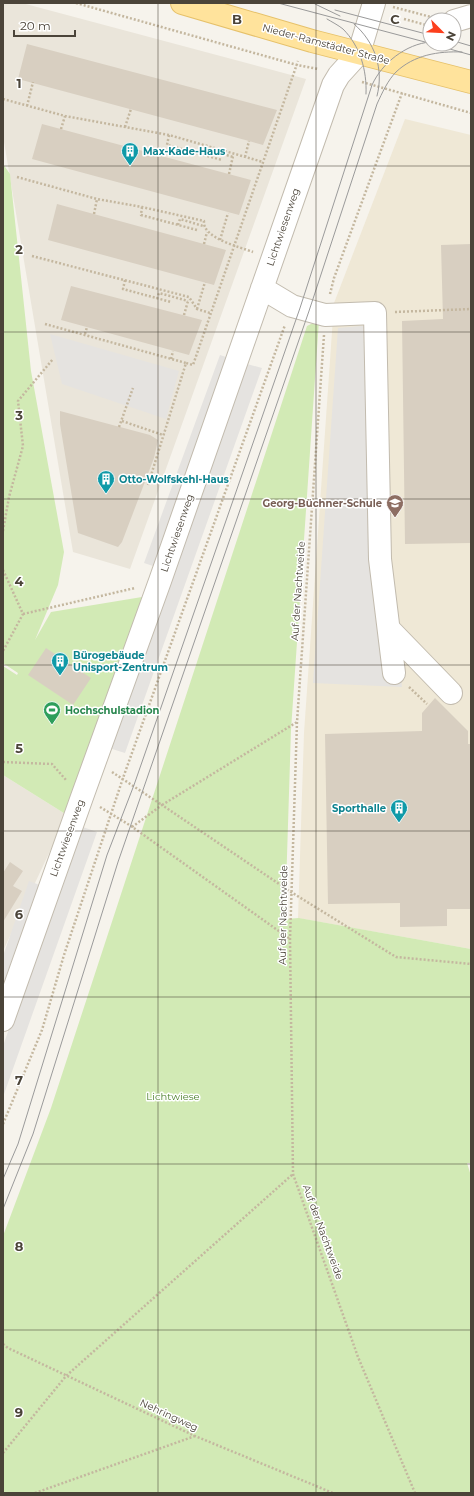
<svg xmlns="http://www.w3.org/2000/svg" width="474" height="1496" font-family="Montserrat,sans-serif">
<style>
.residential{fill:#eae5da}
.education{fill:#efe8d6}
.green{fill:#d2eab5}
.parking{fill:#e5e3e0}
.building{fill:#d8cfc1}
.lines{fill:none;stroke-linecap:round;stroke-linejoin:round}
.minor-casing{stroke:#c2bbae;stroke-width:24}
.major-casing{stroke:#e6c16a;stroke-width:24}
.path{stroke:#c4b79f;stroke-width:2.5;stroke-dasharray:2 2;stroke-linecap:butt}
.minor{stroke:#fff;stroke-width:22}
.major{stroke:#ffe39c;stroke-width:22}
.tram{stroke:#9a9a9a;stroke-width:1}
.grid{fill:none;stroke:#4b4439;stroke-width:1;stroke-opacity:0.55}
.labels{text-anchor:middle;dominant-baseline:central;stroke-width:3;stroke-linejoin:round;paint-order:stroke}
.street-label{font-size:10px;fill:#4b4439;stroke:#fff}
.culture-label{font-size:10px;font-weight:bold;fill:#0d838f;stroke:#fff;text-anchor:start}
.education-label{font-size:10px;font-weight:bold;fill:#785e54;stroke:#fff;text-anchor:end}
.leisure-label{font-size:10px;font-weight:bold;fill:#27864d;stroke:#fff;text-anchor:start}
.park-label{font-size:10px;fill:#4a7f2a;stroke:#fff}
.grid-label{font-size:13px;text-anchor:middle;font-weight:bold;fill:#4b4439;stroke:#fff;stroke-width:3;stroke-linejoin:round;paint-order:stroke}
</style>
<rect width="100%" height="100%" fill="#f6f3ec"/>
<path class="residential" d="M3 3H22L306 79 130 569 73 552 3 136Z
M3 775 67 815 3 951Z"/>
<path class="education" d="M405 119 471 135V949L298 918 304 733 334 303Z"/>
<path class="green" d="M3 164 10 174 31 371 64 552 58 585 35 640 51 612 148 596 67 815 3 775V666L17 675 18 673 3 663Z
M319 320 291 730 285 919 299 918 471 949V1163H467L471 1176V1493H3V1236L51 1108 307 326Z"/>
<path class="parking" d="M383 324 388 559 402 687 313 683 338 328Z
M50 334 179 371 166 419 62 384Z
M220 355 232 359 156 567 144 563Z
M247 364 262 368 125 753 109 748Z
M80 826 97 832 3 1097V1046Z
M29 881 45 887 3 1006V956Z"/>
<path class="building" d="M27 44 277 110 263 145 249 141 18 79Z
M42 124 251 180 239 215 32 159Z
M57 204 226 250 214 285 48 240Z
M471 244V543L405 544 402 321 443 319 441 245Z
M71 286 202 320 189 355 61 320Z
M60 411 150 435 158 440 154 458 122 542 118 547 78 533 60 424Z
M46 648 91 678 73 705 28 675Z
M435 698 468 731V744H471V909H447V926L400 927V903L328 904 325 734 422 731V713Z
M10 862 23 871 13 886 22 891 3 922V873Z"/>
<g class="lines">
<g class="minor-casing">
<path id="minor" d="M454 21 471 16
M262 288 292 306 325 315 375 313 380 559 394 673
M389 629 451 693
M3 1020 82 797 160 581 333 85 339 75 359 53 374 3"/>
</g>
<g class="major-casing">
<path id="major" d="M182 3 312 41 471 82"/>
</g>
<path class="path" d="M76 3 297 65 318 69
M393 7 435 18
M404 19 430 26
M362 82 471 113
M3 99 65 116 169 135 263 162
M27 106 33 82
M125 127 131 109
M61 129 65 116
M169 135 167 145 222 160
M204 155 206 149 233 157
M245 157 249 141
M229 174 233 156
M17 177 97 199 142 207 204 221C202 238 240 247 253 252
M142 207 141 215 197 230
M94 214 97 199
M178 225 180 219 203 226
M220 240 228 213
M204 244 207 232
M32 256 189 297 197 309 210 313
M125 280 123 289 171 302
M330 294 334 278 402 93
M157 299 159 293 188 301
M197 309 205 282
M395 312 471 309
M184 315 188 301
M45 324 186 363
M85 334 87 327
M324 335 297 722 290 939 293 1174 358 1357 415 1493
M171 359 173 351
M122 421 163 435
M119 427 133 388
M148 485 186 363 193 365 298 61
M3 531 9 497 23 446 18 401 53 359
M3 570 23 614 3 651
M23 614 135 588
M409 687 427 704
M3 762 52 764 66 780
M112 772 162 805 297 722
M100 807 131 826 290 939
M132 827 162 805 291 892 396 957 471 964
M3 1124 42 1030 64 955 123 778 285 325
M3 1344 8 1348 195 1436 333 1493
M3 1453 66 1376 293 1174
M35 1493 195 1436"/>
<use href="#minor" class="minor"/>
<use href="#major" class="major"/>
<path class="tram" d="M278 3 425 42
M315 4 340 16
M335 10 430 35
M327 19C332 22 338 25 343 29 360 46 367 70 366 94
M354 24C375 42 384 69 377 96
M454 41 471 46
M432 44 471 55
M3 1179 18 1144 107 855 134 785 300 308 372 85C382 63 406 44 430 42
M3 1209 33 1134 118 862 309 311 377 104C382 93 388 80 396 72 414 55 438 51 462 52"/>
</g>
<path class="grid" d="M158 3V1493M316 3V1493M3 166H471M3 332H471M3 499H471M3 665H471M3 831H471M3 997H471M3 1164H471M3 1330H471"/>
<defs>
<g id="building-pin" transform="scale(0.9)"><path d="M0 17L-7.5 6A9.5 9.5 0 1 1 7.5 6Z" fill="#0f9aa8" stroke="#fff"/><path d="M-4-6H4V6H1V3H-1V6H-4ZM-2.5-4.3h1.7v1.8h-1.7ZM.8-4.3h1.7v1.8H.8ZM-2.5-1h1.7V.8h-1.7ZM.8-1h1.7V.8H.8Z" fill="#fff"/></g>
<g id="school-pin" transform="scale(0.9)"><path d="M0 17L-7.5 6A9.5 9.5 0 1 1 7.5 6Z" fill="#8d6e63" stroke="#fff"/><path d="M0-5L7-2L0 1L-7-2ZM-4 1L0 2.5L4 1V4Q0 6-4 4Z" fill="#fff"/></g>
<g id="stadium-pin" transform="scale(0.9)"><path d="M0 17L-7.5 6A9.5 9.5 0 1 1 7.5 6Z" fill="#2e9e5b" stroke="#fff"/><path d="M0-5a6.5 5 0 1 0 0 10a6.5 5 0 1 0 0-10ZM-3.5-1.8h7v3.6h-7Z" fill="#fff"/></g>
</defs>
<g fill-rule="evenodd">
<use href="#building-pin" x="130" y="151"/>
<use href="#building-pin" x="106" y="479"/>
<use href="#school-pin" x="395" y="503"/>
<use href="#building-pin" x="60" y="661"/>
<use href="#stadium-pin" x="52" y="710"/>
<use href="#building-pin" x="399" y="808"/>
</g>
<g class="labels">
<g class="street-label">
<text transform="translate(326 44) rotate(15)">Nieder-Ramstädter Straße</text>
<text transform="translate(283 227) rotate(-71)">Lichtwiesenweg</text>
<text transform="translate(177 533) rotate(-71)">Lichtwiesenweg</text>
<text transform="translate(298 591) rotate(-86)">Auf der Nachtweide</text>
<text transform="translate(67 838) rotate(-70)">Lichtwiesenweg</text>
<text transform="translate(283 915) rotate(-89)">Auf der Nachtweide</text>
<text transform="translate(323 1232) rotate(70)">Auf der Nachtweide</text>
<text transform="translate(169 1415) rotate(25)">Nehringweg</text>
</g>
<g class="culture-label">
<text x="143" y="151">Max-Kade-Haus</text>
<text x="119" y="479">Otto-Wolfskehl-Haus</text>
<text x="73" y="655">Bürogebäude<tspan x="73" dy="12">Unisport-Zentrum</tspan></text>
<text x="386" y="808" text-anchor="end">Sporthalle</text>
</g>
<g class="education-label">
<text x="382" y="503">Georg-Büchner-Schule</text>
</g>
<g class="leisure-label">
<text x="65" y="710">Hochschulstadion</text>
</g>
<g class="park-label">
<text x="173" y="1096">Lichtwiese</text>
</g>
</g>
<g class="grid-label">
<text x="237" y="24">B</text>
<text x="395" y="24">C</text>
<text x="19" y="88">1</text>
<text x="19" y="254">2</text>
<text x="19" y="420">3</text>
<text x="19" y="586">4</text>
<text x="19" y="753">5</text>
<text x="19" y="919">6</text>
<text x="19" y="1085">7</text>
<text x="19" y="1251">8</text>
<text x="19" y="1417">9</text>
</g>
<rect width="474" height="1496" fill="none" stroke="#4b4439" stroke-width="8"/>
<g transform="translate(442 32) rotate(114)"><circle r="19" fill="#ffffff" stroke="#b7b4b0"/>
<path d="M0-3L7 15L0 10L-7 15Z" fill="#fc3f1d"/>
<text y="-6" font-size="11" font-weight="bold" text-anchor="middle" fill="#4b4439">N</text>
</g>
<path d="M14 30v6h61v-6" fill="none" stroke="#4b4439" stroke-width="2"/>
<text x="20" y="30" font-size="12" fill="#4b4439" stroke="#ffffff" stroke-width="3" paint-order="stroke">20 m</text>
</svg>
